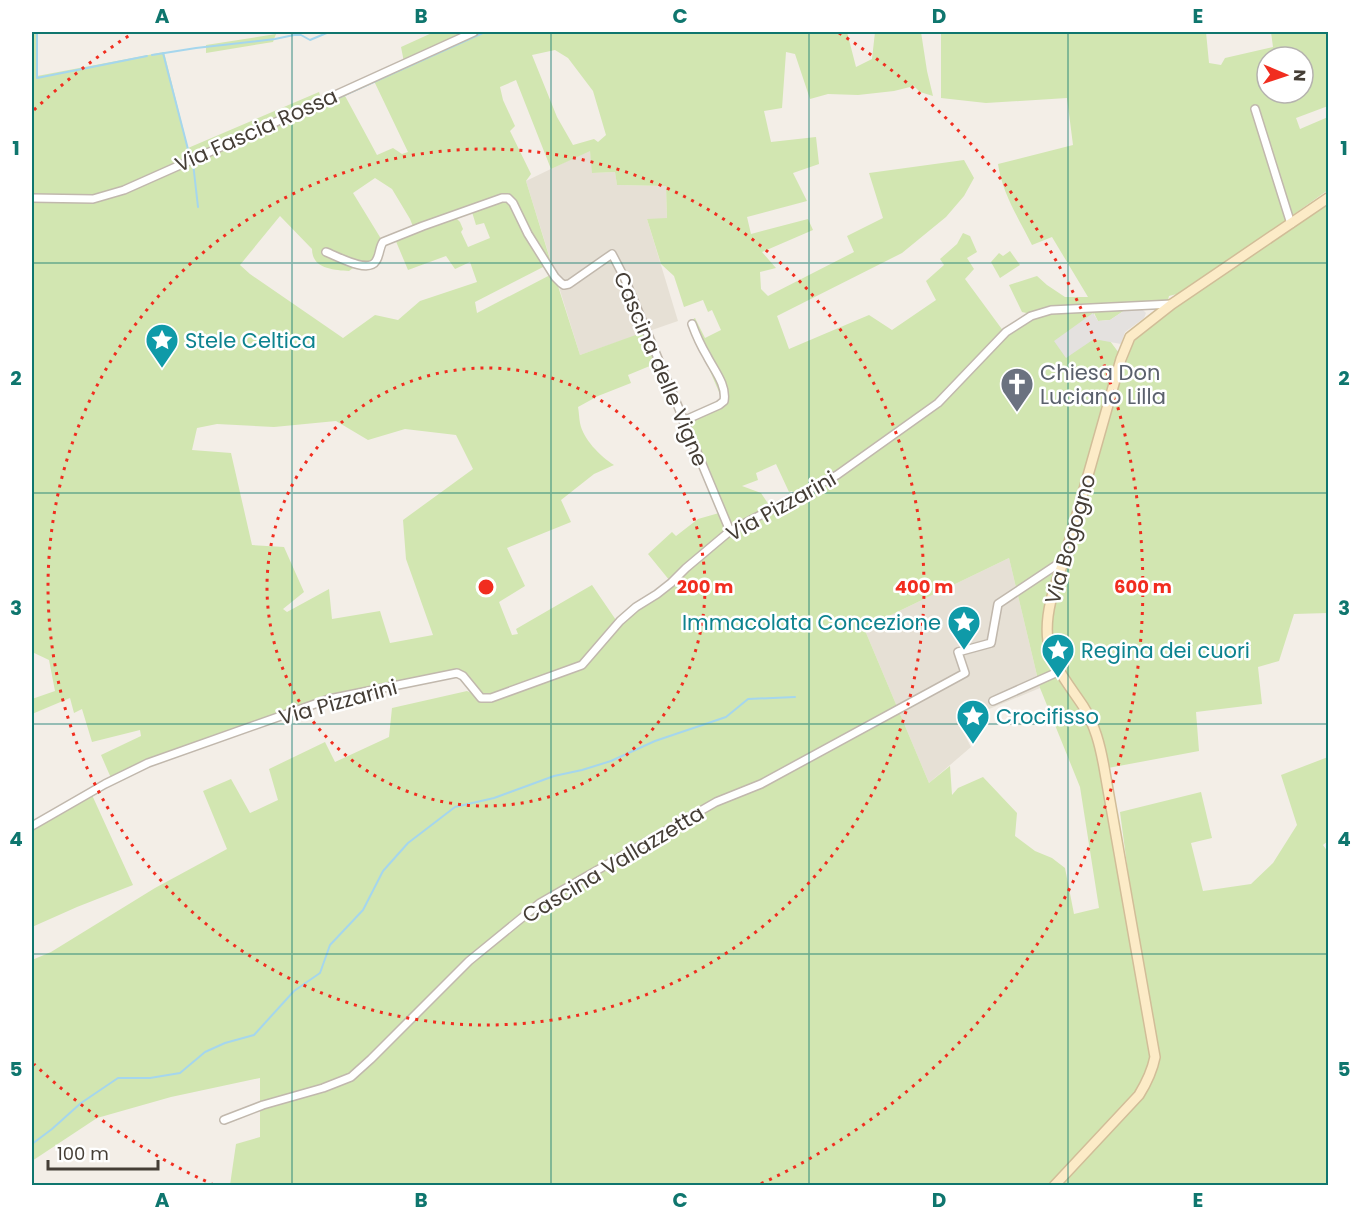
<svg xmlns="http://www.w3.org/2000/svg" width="1360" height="1217" font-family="Poppins,sans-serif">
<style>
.residential{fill:#e6e0d5}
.green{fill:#d2e6b1;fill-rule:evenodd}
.parking{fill:#e4e1df}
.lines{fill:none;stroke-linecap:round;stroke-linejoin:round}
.stream{stroke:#a5d6ed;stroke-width:2}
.minor-casing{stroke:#c1b8ad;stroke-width:10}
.secondary-casing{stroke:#d1bd98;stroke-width:12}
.minor{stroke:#fff;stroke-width:7}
.secondary{stroke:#fcebc7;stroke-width:9}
.grid{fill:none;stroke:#0f766e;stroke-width:1.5;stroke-opacity:0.55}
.ring{fill:none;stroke:#f12d1f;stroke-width:3;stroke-dasharray:3 6}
.labels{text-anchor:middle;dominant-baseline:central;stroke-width:5;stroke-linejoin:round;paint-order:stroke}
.street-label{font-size:21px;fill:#453e36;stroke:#fff}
.culture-label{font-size:21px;fill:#0d838f;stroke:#fff;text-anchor:start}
.worship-label{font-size:21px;fill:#5b616d;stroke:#fff;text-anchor:start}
.centre{fill:#f12d1f;stroke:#fff;stroke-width:3}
.ring-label{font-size:18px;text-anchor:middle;font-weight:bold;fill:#f12d1f;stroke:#fff;stroke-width:5;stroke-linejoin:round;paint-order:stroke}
.neatline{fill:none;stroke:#0f766e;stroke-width:2}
.grid-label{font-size:20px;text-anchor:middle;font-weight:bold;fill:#0f766e}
</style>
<rect width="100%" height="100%" fill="#f3eee7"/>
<path class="residential" d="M590 150 593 173 615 172 617 185 666 186 667 219H647L678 321 580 355 526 181Z
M1009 558 1040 688 958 722 971 747 929 783 864 628Z"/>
<path class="green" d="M32 32H36L37 76 164 52 188 148 319 92 321 99 190 156 191 162 344 94 377 155 393 148 402 154 408 152 374 81 481 32H847L856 67 872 59 875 32H921L927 71 933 96 920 92 914 86 894 91 858 95 828 94 810 99 795 54 786 52 782 108 764 111 771 142 816 137 819 164 793 173 807 201 747 217 751 234 808 219 813 230 762 252 776 268 760 272 761 289 768 296 854 252 847 236 883 218 869 173 964 160 974 178 964 196 946 217 902 253 777 316 789 349 869 315 892 330 936 300 926 281 944 265 940 259 957 244 963 233 970 236 977 252 967 258 974 269 965 279 1004 332 942 397 878 444 836 471 826 475 794 494 792 491 789 492 776 464 756 473 758 480 742 486 761 493 769 505 731 527 686 422 718 403 722 399 689 322 695 318 705 338 721 330 712 310 708 312 703 300 684 307 674 276 661 264 647 219 667 218 666 186 617 185 615 172 592 173 590 151 551 169 516 80 500 87 503 100 515 126 510 131 531 174 526 181 553 269 508 196 414 229 410 219 392 189 375 178 353 193 383 242 375 261 357 265 349 271C334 270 312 269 312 249L280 216 240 265 250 274 343 338 375 315 398 320 420 301 477 282 470 262 455 269 446 256 408 270 395 239 456 218 460 222 463 229 461 232 468 247 490 238 484 223 476 225 472 212 501 201 511 204 547 265 475 302 477 313 552 274 557 283 580 355 644 332 657 363 628 375 631 383 598 396 578 407C579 412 579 418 580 423 583 439 600 456 614 465L594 474 561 500 571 522 507 548 525 586 499 602 512 635 518 634 516 629 592 585 618 623 581 665 490 696 482 695 466 675 445 672 339 693 295 707 111 778 101 755 141 736 140 730 92 742 82 709 74 713 70 698 32 714V699L55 691 49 660 32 652ZM555 50 568 58 593 91 606 135 598 142 594 139 573 145 557 117 532 55ZM336 421 368 440 405 429 456 435 473 469 403 520 406 559 433 635 390 643 380 611 332 619 329 589 287 612 283 609 304 592 284 547 252 545 231 453 192 450 197 428 217 424 274 427Z
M434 32H470L404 62 401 47Z
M941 32H1206L1209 63 1221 65 1225 58 1273 47 1271 32H1328V106L1296 118 1300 129 1328 117V190L1290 217 1287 221 1243 252 1177 294 1169 296 1168 300 1031 314 1022 312 1009 285 1037 276 1047 285 1065 297H1088L1052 237 1032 245C1019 219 1002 193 998 164L1073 145 1067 98 986 103 941 98ZM1267 57H1303V93H1267Z
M276 34 273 42 206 53V45Z
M1328 204V613L1294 614 1279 661 1258 667 1262 704 1196 712 1199 751 1108 768C1106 757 1105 743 1101 732 1089 701 1061 678 1054 646 1051 637 1052 627 1052 618L1082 497 1105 433 1125 365 1133 343 1144 328 1244 259Z
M1010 251 1020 265 1000 278 991 262 999 253 1003 256Z
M1128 308 1110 320 1098 321 1094 313V339L1110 341 1119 353 1054 580 1050 660 1090 730 1099 763 1137 940 1120 812 1201 792 1212 838 1191 843 1203 891 1251 884 1273 863 1297 825 1281 775 1328 757V841L1323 845 1328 852V1185H230L236 1144 260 1137V1078L171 1097 97 1118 32 1161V960L51 952 155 888 227 849 203 791 231 779 250 813 278 800 269 769 325 742 335 762 389 737 392 708 467 691 474 694 481 700 582 666 620 623 637 609 659 597 720 543 730 533 837 477 939 404 1009 333 1032 318 1055 312ZM1009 558 1040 688 1080 787 1099 908 1074 914 1065 868 1052 858 1035 851 1015 836 1017 813 983 777 958 788 952 795 950 766 929 783 864 628Z
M719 513 726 531 707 546 670 581 648 554 672 532 676 536 698 519Z
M92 795 133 885 77 907 32 927V829Z"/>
<path class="parking" d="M1128 308H1141L1146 313 1144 318 1125 332 1121 344 1094 339 1066 358 1054 341 1093 313 1098 321 1110 320Z"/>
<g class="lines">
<path class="stream" d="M37 32V78L147 56
M163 53 190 157
M152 55 196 48 275 39 294 35H301L310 40 329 32
M327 103 485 32
M193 163 198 207
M32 1144 52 1129 81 1103 118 1078H150L180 1073 205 1052 225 1043 254 1035 294 991 320 973 330 945 363 910 383 871 408 843 455 807 494 798 554 776 582 770 611 761 655 741 726 717 748 699 795 697"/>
<g class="minor-casing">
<path id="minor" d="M1255 109 1291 224
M32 198 93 199 124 190 223 146 474 32
M326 252C337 256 368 274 376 261 380 255 379 248 383 242L423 226 502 198H508L513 203 528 234 555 277 561 283 564 285 569 284 612 254 624 277 730 531
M683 421 719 405 724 401C727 385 714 370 707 356 701 346 696 335 692 324
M993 701 1060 671
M32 826 105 784 148 763 329 699 457 673 463 676 481 698H491L582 665 620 621 636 607 657 594 671 583 686 568 730 531 837 475 938 403 1006 332 1031 316 1051 310 1172 304
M224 1120 263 1105 323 1088 351 1077 371 1059 469 961 540 903 716 802 761 784 965 673 958 652 991 643 998 604 1064 560"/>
</g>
<g class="secondary-casing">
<path id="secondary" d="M1054 1186 1139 1095C1147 1082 1152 1072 1155 1057L1104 767C1100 745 1095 725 1083 706 1070 686 1052 666 1048 641 1044 614 1055 585 1064 560L1121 359 1130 337 1172 304 1328 198"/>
</g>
<use href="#minor" class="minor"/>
<use href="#secondary" class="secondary"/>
</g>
<path class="grid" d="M292 32V1186M551 32V1186M809 32V1186M1068 32V1186M32 263H1328M32 493H1328M32 724H1328M32 954H1328"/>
<g class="ring">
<circle cx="486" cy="587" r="219"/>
<circle cx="486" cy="587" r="438"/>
<path d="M214 1185A657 657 0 0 1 34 1064M34 110A657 657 0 0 1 133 33M839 33A657 657 0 0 1 758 1185"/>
</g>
<defs>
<g id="sight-pin" transform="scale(1.725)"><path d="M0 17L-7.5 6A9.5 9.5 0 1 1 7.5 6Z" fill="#0f9aa8" stroke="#fff"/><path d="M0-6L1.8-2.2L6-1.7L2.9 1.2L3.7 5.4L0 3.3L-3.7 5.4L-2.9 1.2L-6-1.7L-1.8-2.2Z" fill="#fff"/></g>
<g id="church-pin" transform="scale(1.725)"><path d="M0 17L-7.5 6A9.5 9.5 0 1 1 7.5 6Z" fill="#6b7280" stroke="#fff"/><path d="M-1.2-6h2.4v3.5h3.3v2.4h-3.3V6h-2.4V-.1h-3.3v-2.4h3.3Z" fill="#fff"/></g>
</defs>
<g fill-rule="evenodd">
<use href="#sight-pin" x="162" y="340"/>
<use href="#church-pin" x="1017" y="384"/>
<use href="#sight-pin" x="964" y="622"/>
<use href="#sight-pin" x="1058" y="650"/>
<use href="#sight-pin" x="973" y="716"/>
</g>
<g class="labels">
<g class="street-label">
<text transform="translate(256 130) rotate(-24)">Via Fascia Rossa</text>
<text transform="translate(661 369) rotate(67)">Cascina delle Vigne</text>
<text transform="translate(781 506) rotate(-29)">Via Pizzarini</text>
<text transform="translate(1070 539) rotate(-74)">Via Bogogno</text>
<text transform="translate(338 702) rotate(-15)">Via Pizzarini</text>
<text transform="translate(613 864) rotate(-31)">Cascina Vallazzetta</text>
</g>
<g class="culture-label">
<text x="185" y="340">Stele Celtica</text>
<text x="941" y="622" text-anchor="end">Immacolata Concezione</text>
<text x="1081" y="650">Regina dei cuori</text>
<text x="996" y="716">Crocifisso</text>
</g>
<g class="worship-label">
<text x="1040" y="372">Chiesa Don<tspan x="1040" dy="24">Luciano Lilla</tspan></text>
</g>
</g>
<circle cx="486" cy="587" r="9" class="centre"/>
<g class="ring-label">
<text x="705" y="593">200 m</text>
<text x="924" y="593">400 m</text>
<text x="1143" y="593">600 m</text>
</g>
<rect width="1360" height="1217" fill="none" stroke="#ffffff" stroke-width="66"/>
<g transform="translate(1285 75) rotate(92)"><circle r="28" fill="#ffffff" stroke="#b5b2af" stroke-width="1.5"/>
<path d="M0-4.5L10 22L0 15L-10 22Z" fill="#f12d1f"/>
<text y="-9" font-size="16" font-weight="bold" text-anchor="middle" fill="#453e36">N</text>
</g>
<path d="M48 1160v9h110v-9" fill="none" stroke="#453e36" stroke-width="3"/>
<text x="57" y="1160" font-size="18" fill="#453e36" stroke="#ffffff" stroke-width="4.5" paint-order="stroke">100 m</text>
<rect x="33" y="33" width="1294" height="1151" class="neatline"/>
<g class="grid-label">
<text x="162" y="23">A</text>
<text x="421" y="23">B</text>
<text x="680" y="23">C</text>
<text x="939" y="23">D</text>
<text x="1198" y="23">E</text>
<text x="16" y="155">1</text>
<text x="1344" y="155">1</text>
<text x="16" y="385">2</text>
<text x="1344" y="385">2</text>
<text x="16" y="615">3</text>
<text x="1344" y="615">3</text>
<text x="16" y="846">4</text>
<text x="1344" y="846">4</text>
<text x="16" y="1076">5</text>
<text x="1344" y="1076">5</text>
<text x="162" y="1207">A</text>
<text x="421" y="1207">B</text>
<text x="680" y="1207">C</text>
<text x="939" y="1207">D</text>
<text x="1198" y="1207">E</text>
</g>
</svg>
